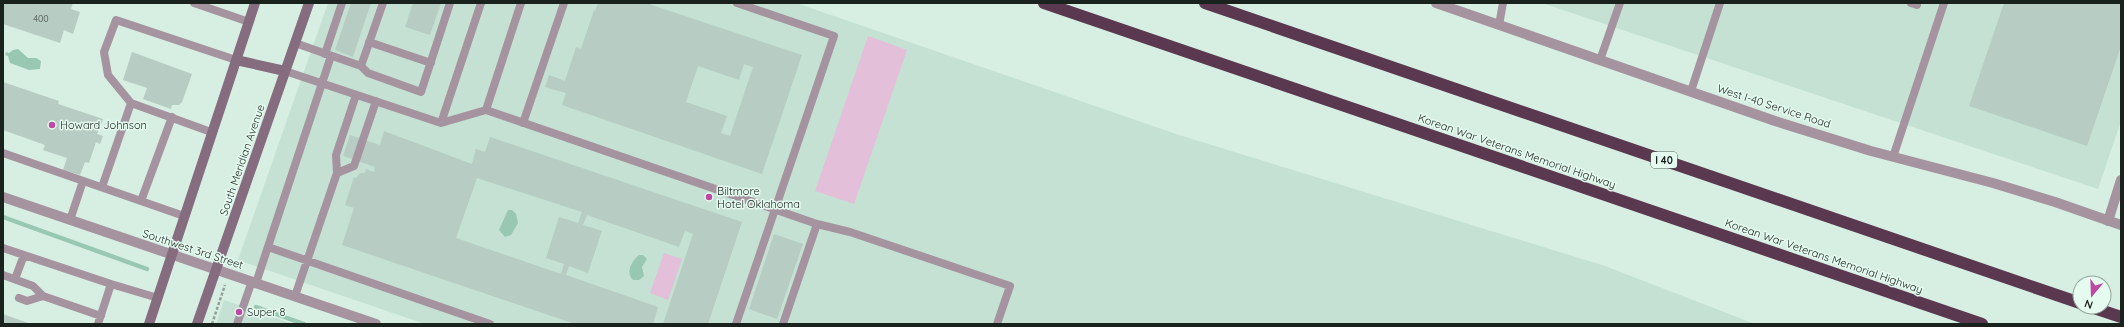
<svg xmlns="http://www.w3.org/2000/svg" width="2124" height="327" font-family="Quicksand,sans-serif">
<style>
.built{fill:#c4e1d3}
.green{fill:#e3bfd9}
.water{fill:#99c8b2}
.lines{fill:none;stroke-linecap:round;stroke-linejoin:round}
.stream{stroke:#99c8b2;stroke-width:4.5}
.building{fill:#b7ccc2;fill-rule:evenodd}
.path{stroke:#90a199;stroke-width:2.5;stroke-dasharray:3 2;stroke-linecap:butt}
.service{stroke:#a594a0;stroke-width:8}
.minor{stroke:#a594a0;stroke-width:10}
.tertiary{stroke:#a594a0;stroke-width:10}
.secondary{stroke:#856c7e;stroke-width:10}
.motorway{stroke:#593850;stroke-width:12}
.poi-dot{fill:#bc4aa5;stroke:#e5fbf0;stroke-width:1.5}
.labels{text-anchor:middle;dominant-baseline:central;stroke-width:3;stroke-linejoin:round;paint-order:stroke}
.number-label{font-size:9px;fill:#414c47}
.shield{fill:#e5fbf0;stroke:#57635d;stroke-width:1}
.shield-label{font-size:10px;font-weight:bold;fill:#1a221e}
.street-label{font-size:11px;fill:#1a221e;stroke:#e5fbf0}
.poi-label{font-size:11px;fill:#1a221e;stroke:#e5fbf0;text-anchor:start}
</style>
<rect width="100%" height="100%" fill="#d7eee3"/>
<path class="built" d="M328 3H796L1179 135 1605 266 1755 324H425L238 260Z
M1542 3H2121V121L2098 189Z
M224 300 293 324H216Z"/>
<path class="green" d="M868 36 907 50 854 204 815 191Z
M664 253 682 259 668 300 650 293Z"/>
<path class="water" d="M18 49 28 58H36L41 61 40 69 29 70 10 63 8 56 5 55 6 52 9 53 13 50Z
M508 210H512L516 214 518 223 511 235 505 237 499 230Z
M639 255H643L647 259 642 267 644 276 639 280H633C625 272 632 261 639 255Z"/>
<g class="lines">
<path class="stream" d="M3 217 147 269
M256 307 304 324"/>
</g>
<path class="building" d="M3 3H73L71 9 80 12 73 34 64 30 60 43 3 24Z
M351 3H371L353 57 335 50Z
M413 3H441L430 35 405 27Z
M598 3H646L802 55 762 174 562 105 566 93 545 87 549 75 565 81 576 47 581 49 594 10 595 11ZM744 64 753 67 730 136 721 133 727 116 686 102 698 66 739 80Z
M2004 3H2121V46L2087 146 1969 106Z
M132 52 192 74 182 102 179 105H172L171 109 143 99 147 88 123 80Z
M3 82 59 101 58 104 103 119 97 134 103 136 100 144 96 142 89 163 85 162 80 175 63 170 67 158 43 150 45 145 3 130Z
M384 131 472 164 476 149 485 152 490 137 742 222 708 324H663L693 234 685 231 679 247 587 215 583 225 602 231 588 273 569 266 566 275 658 307 653 324H575L342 245 354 208 345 205 354 177 356 178 360 173H365L366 169 374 172 375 167 343 156 350 135 380 145ZM477 178 582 212 578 223 559 217 546 258 564 264 561 274 456 238Z
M774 234 803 244 777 319 749 309Z
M3 314 31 324H3Z"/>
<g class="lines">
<path class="path" d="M212 324 225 285"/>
<path class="service" d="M194 3 249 22
M1911 3 1917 5V3
M1499 25 1503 3
M369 42 431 63
M295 43 361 66 383 3
M325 54 342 3
M1600 60 1620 3
M361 66 368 73 421 92 450 3
M285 71 441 123 486 110 817 224 850 232 1010 286 997 324
M1691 91 1720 3
M486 110 521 3
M441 123 481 3
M523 123 564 3
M211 132 131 103 108 75 104 52 116 20 236 60
M3 153 184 216
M1893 157 1944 3
M337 173 354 166 376 101
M102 187 131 103
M141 201 172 117
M70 220 83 181
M268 247 490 324
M3 248 111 284
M3 275 33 286 43 296 101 316
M15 279 24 255
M256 283 331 56
M295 296 337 173 336 155 356 95
M19 298 27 301 43 296
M98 324 111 284 158 298
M237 324 252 281
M736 324 834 36 737 3
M783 324 817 224"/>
<path class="minor" d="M3 197 376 324
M2108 221 2121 180"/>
<path class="tertiary" d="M1436 3 1775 121 1871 151 1993 183 2055 202 2121 225"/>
<path class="secondary" d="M236 60 285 71
M149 324 255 3
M197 324 309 3"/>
<path class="motorway" d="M1044 3 1982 324
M1205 3 2080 303
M2091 307 2121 317"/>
</g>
<g class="poi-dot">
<circle cx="52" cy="125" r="4"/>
<circle cx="709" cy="197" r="4"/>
<circle cx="239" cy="312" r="4"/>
</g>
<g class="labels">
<g class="number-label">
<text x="41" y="18">400</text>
</g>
<rect class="shield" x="1651" y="152" width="26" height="16" rx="3"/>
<g class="shield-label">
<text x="1664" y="160">I 40</text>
</g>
<g class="street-label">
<text transform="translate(1774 106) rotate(18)">West I-40 Service Road</text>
<text transform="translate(1517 151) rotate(19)">Korean War Veterans Memorial Highway</text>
<text transform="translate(242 160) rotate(-71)">South Meridian Avenue</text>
<text transform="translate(193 249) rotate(18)">Southwest 3rd Street</text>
<text transform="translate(1824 256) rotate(19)">Korean War Veterans Memorial Highway</text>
</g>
<g class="poi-label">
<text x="60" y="125">Howard Johnson</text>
<text x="717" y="191">Biltmore<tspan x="717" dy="13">Hotel Oklahoma</tspan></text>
<text x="247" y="312">Super 8</text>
</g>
</g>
<rect width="2124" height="327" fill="none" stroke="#1a221e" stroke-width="8"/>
<g transform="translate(2092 295) rotate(199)"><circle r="19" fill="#e5fbf0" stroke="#94a49c"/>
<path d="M0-3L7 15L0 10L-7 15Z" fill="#bc4aa5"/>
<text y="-6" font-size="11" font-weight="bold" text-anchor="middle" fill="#1a221e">N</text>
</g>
</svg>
